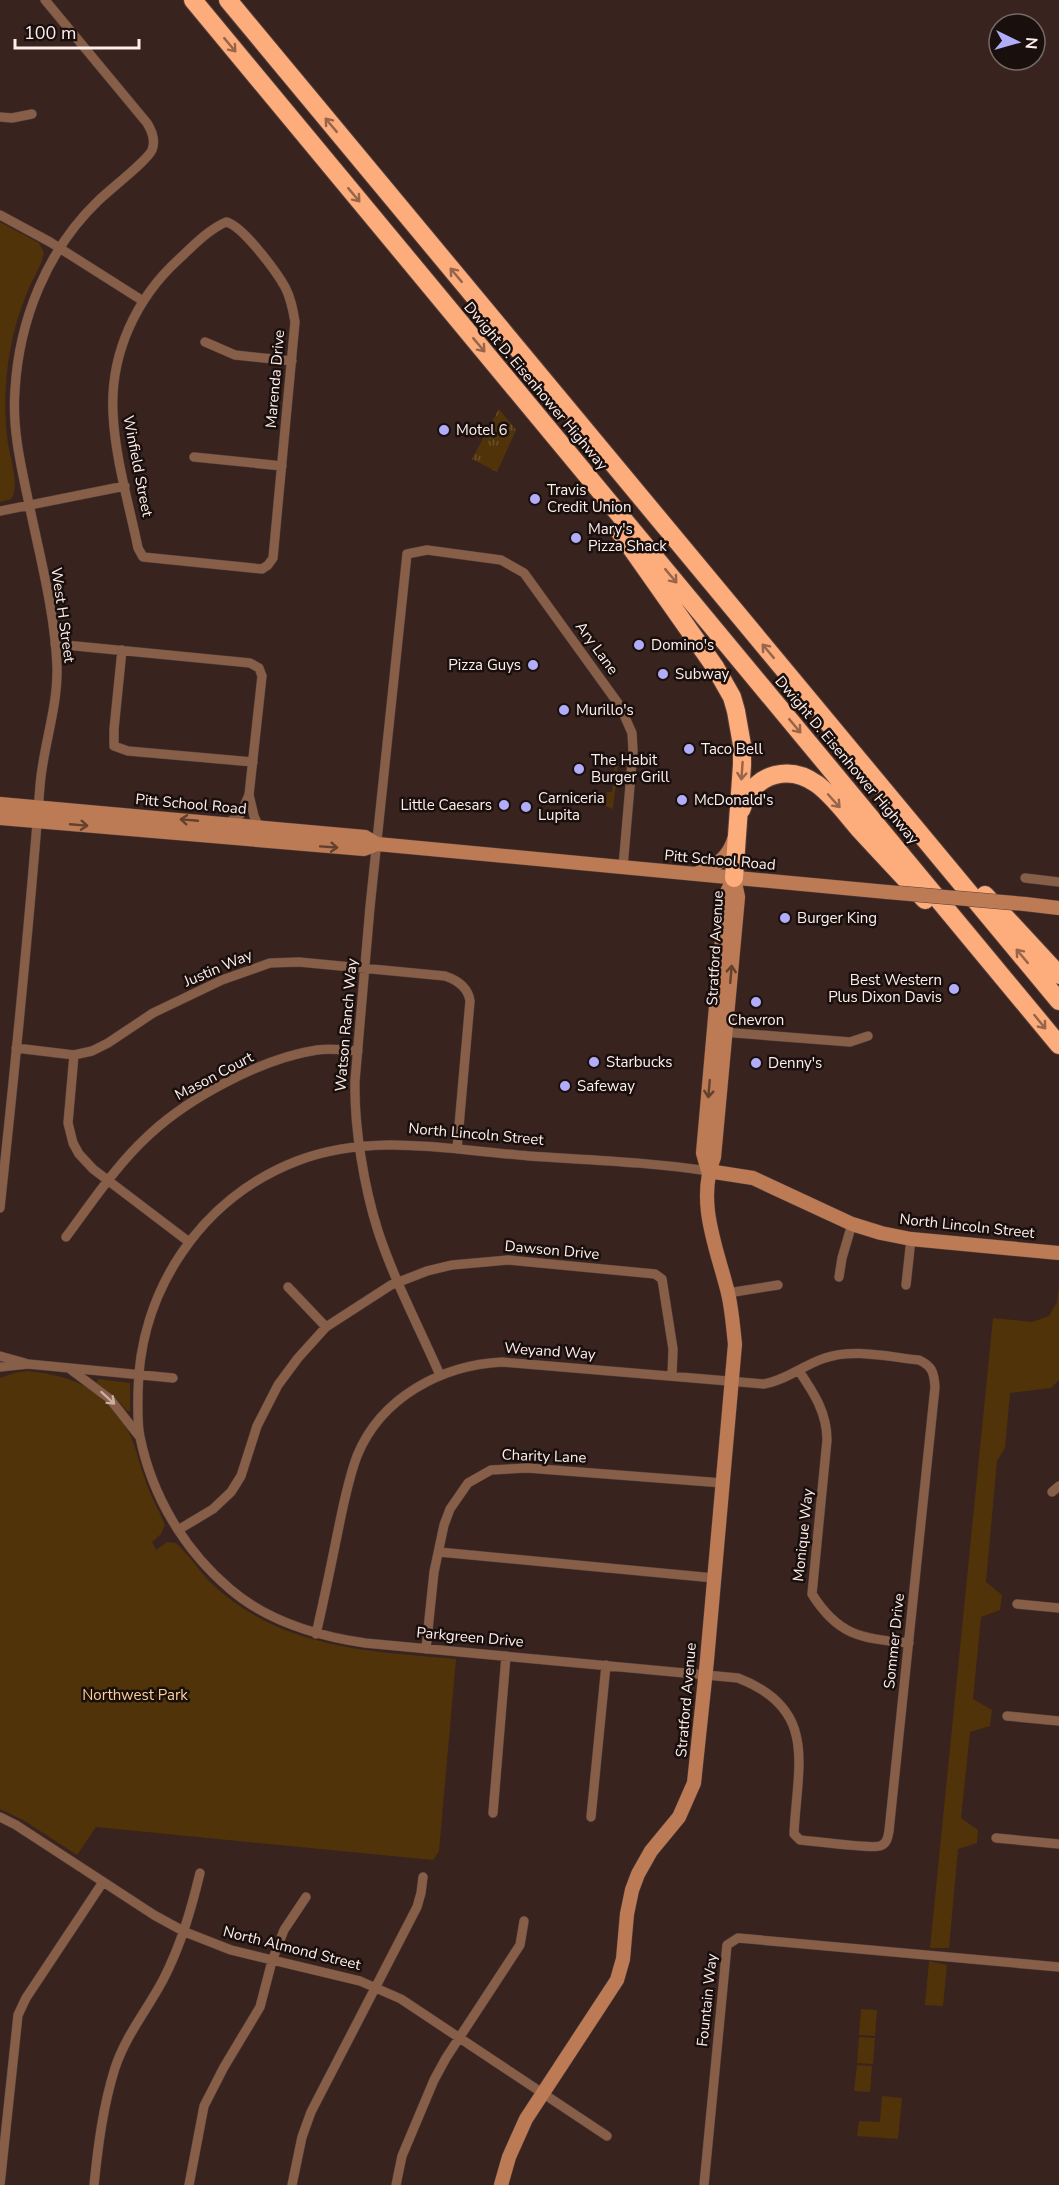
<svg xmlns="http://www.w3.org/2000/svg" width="1059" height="2185" font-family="'Nunito Sans',sans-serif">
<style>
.grass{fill:url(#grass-tufts)}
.green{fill:#503309}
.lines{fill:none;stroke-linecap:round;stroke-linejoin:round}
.street-casing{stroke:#55403c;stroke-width:10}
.secondary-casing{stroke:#55403c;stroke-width:15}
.highway-casing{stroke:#55403c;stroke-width:20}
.street{stroke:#875e47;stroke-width:9}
.secondary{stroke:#bc7b55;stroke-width:14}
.highway{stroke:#fdac7c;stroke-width:18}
.secondary-bridge-casing{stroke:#55403c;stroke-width:15;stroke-linecap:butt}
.secondary-bridge{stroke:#bc7b55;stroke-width:14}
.oneway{stroke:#96654a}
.oneway2{stroke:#62402d}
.oneway3{stroke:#c9aea2}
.poi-dot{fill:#b1adfa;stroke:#190f0d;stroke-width:2}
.labels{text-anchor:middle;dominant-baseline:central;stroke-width:5;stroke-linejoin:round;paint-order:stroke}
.street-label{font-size:15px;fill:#ffefec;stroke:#190f0d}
.poi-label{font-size:15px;fill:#ffefec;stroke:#190f0d;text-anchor:start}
.park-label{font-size:15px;fill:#fece95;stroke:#190f0d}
</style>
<defs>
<pattern id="grass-tufts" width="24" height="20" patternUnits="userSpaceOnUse" patternTransform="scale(1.5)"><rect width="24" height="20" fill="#503309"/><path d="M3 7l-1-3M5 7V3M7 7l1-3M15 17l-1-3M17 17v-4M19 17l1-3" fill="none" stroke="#6a512d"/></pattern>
</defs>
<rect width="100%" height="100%" fill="#39231f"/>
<path class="grass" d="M499 409 516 430 497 472 472 459Z
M615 762H618L613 809 606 806 607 792H612Z"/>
<path class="green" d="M0 222 39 243 44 253C41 268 31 281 26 295 8 340 2 389 7 436 8 452 21 487 11 499L0 502Z
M1059 1285V1380L1051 1388 1010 1393 1005 1448 997 1461 986 1582 1002 1595 1000 1610 981 1617 973 1699 992 1710 990 1726 970 1732 961 1818 978 1830 977 1843 958 1849 949 1948H930L993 1318 1032 1322 1049 1316 1057 1302Z
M27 1371C75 1375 115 1394 133 1442 138 1455 141 1469 146 1482 151 1497 159 1510 165 1525L161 1534 152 1542 156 1550 167 1542 176 1543C190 1556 200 1572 213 1585 283 1649 367 1651 456 1659L439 1851 433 1860 96 1827 77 1855 23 1820 0 1809V1378L14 1373Z
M98 1379 130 1383V1411H127L114 1396 97 1383Z
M929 1961 947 1965 943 2006 925 2005Z
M861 2009 877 2010 875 2036 859 2035Z
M859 2037 875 2038 873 2064 857 2063Z
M857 2065 872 2066 870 2092 854 2091Z
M882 2096 902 2098 898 2139 857 2136 859 2121 880 2122Z"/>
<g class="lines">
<g class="street-casing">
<path id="street" d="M0 117 12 118 32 114
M0 215 50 242 143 301
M226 222C242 225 276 271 285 287 291 298 293 310 295 322L273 558 268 565 262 569 143 557 138 548C129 504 115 458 113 413 110 354 136 298 179 259 194 245 208 230 226 222Z
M205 342 235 355 292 361
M194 457 282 466
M0 511 125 486
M55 644 240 662 250 663 259 668 262 676 249 795 254 816 257 823 264 828
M122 650 114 729V746L128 751 253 762
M228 823 240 815 249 795
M1025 878 1059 882
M722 1032 850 1042 868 1036
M16 1048 74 1055 92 1051 108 1043 153 1013 222 980 270 963 299 962 445 976C457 980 468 987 470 1001L457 1149
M74 1055 68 1123 73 1143 79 1154 93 1169 189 1242
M0 1208C15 1068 29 927 40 786 43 746 58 708 57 667 55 613 40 557 29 504 21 466 12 429 15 390 19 320 47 250 98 201 109 190 147 161 152 150 156 140 152 131 147 123L45 0
M66 1237C92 1202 117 1164 150 1134 190 1097 263 1058 317 1050 330 1048 344 1050 358 1051
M839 1277 842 1258 852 1224
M906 1285 911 1239
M288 1287 326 1327
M728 1293 778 1285
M0 1356 25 1363
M0 1367 28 1364 173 1378
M70 1369 110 1399 139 1436
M799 1371C814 1393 827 1413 827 1440L812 1594C839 1637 862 1638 909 1643
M440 1375C419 1327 394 1280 378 1231 364 1187 354 1127 355 1081L370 907 407 554 427 550 501 560 524 573 620 706 632 733 633 751 623 867
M1052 1492 1059 1486
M178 1530 213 1509 231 1492 241 1476 257 1426 278 1385 298 1358 326 1327 391 1285 427 1271 452 1265 508 1260 655 1274 662 1279 673 1349 672 1376
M439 1552 714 1578
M1017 1604 1059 1608
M316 1634C324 1600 331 1565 338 1531 343 1506 348 1480 357 1456 381 1397 442 1365 502 1362L764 1384C787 1380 803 1365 825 1358 853 1348 889 1357 919 1360 932 1366 934 1372 935 1387L889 1831C888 1837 887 1844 880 1846 870 1849 814 1841 800 1840L794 1834C797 1766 819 1709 738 1678L365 1643C317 1636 267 1621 230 1589 184 1550 152 1496 140 1437 137 1423 138 1408 138 1393 139 1291 201 1198 297 1161 372 1132 452 1150 529 1156 589 1160 649 1162 708 1171
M426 1649 434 1572 444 1525 450 1509 468 1483 491 1470 527 1468 723 1483
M1007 1716 1059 1721
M493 1813 506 1656
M0 1817 16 1825 154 1915 185 1932 231 1950 360 1981 401 1999 607 2136
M591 1817 606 1665
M996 1838 1059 1844
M0 2185 18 2015 26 1998 103 1882
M94 2185C98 2146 103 2106 115 2068 126 2035 147 2010 163 1980 181 1945 191 1910 200 1873
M189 2185 204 2106 224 2067 260 2007 272 1961 284 1930 306 1897
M292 2185 302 2137 311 2112 417 1907 421 1893 423 1877
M396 2185 402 2156 434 2080 446 2058 520 1945 524 1921
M704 2185 727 1945 738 1938 1059 1967"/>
</g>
<g class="secondary-casing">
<path id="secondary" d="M0 804 365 837 377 844 887 892
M0 818 364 849 377 844
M698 873C716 867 729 857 734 839
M1025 904 1059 908
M708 1171 753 1178 852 1224 881 1233 911 1239 1059 1253
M708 1171 703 1153 726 894 734 878
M501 2185 509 2157 526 2119 617 1980 623 1959 627 1914 632 1890 638 1874 651 1851 679 1817 694 1783 707 1660 735 1344C733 1327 732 1310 728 1293 717 1248 696 1203 714 1157L738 897 734 878"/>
</g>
<g class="highway-casing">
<path id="highway" d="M193 0 1059 1045
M228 0 1059 1001
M620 532 715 667 732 697 736 711 742 745V765L734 878
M741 810C743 806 744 801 747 797 753 787 763 778 775 775 813 765 837 804 859 829 881 853 903 876 925 900
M985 895 1059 975"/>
</g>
<use href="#street" class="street"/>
<use href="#secondary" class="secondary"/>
<use href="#highway" class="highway"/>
<g class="secondary-bridge-casing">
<path id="secondary-bridge" d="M887 892 1025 904"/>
</g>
<use href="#secondary-bridge" class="secondary-bridge"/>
</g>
<defs><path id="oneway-shaft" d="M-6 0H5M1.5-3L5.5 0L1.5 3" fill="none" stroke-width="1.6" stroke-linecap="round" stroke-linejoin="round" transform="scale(1.5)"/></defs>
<g class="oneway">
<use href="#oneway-shaft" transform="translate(230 45) rotate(50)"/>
<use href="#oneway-shaft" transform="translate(331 125) rotate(-130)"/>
<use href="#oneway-shaft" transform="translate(354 195) rotate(50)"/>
<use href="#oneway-shaft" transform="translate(456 275) rotate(-130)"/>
<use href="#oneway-shaft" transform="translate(479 345) rotate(50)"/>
<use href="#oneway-shaft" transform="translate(671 576) rotate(50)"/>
<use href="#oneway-shaft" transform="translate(768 651) rotate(-130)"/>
<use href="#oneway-shaft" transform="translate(795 726) rotate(50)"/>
<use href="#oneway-shaft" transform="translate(742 771) rotate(94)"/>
<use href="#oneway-shaft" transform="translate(834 801) rotate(48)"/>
<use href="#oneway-shaft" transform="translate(1022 956) rotate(-130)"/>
<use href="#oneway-shaft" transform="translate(1040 1022) rotate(51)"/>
</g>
<g class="oneway2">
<use href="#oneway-shaft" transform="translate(189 820) rotate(-175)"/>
<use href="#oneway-shaft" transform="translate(79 825) rotate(5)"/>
<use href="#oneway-shaft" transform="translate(329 847) rotate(4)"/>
<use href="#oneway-shaft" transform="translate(731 974) rotate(-85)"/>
<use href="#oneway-shaft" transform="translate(709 1089) rotate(95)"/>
</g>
<use class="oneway3" href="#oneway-shaft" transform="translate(108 1398) rotate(42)"/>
<g class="poi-dot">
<circle cx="444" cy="430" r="6"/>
<circle cx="535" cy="499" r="6"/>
<circle cx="576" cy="538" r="6"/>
<circle cx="639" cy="645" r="6"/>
<circle cx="533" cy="665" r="6"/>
<circle cx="663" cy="674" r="6"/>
<circle cx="564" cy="710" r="6"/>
<circle cx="689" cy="749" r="6"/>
<circle cx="579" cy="769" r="6"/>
<circle cx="682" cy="800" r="6"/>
<circle cx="504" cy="805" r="6"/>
<circle cx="526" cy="807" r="6"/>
<circle cx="785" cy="918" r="6"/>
<circle cx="954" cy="989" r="6"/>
<circle cx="756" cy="1002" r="6"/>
<circle cx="594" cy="1062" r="6"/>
<circle cx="756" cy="1063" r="6"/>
<circle cx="565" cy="1086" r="6"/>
</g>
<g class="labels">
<g class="street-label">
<text transform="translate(275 379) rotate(-85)">Marenda Drive</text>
<text transform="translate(536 386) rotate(50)">Dwight D. Eisenhower Highway</text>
<text transform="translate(138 466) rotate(79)">Winfield Street</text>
<text transform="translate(63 615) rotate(82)">West H Street</text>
<text transform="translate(597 648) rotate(54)">Ary Lane</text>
<text transform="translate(847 760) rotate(50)">Dwight D. Eisenhower Highway</text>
<text transform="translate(191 804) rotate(5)">Pitt School Road</text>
<text transform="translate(720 860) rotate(5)">Pitt School Road</text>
<text transform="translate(715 948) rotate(-87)">Stratford Avenue</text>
<text transform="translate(218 968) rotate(-23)">Justin Way</text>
<text transform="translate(346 1025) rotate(-85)">Watson Ranch Way</text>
<text transform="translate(214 1076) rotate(-28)">Mason Court</text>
<text transform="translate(476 1134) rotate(5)">North Lincoln Street</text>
<text transform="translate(967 1226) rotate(6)">North Lincoln Street</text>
<text transform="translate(552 1250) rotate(5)">Dawson Drive</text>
<text transform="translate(550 1351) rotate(4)">Weyand Way</text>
<text transform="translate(544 1456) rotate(2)">Charity Lane</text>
<text transform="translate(803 1535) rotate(-84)">Monique Way</text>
<text transform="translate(470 1637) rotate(5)">Parkgreen Drive</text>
<text transform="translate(894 1641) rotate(-84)">Sommer Drive</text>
<text transform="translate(686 1700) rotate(-85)">Stratford Avenue</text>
<text transform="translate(292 1948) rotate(14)">North Almond Street</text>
<text transform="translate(707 2000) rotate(-84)">Fountain Way</text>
</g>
<g class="poi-label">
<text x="456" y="430">Motel 6</text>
<text x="547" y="490">Travis<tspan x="547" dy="17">Credit Union</tspan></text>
<text x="588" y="529">Mary's<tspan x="588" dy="17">Pizza Shack</tspan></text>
<text x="651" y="645">Domino's</text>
<text x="521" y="665" text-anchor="end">Pizza Guys</text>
<text x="675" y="674">Subway</text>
<text x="576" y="710">Murillo's</text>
<text x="701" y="749">Taco Bell</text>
<text x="591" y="760">The Habit<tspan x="591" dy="17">Burger Grill</tspan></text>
<text x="538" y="798">Carniceria<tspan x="538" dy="17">Lupita</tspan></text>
<text x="694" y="800">McDonald's</text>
<text x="492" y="805" text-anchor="end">Little Caesars</text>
<text x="797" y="918">Burger King</text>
<text x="942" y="980" text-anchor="end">Best Western<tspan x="942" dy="17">Plus Dixon Davis</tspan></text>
<text x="756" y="1020" text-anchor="middle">Chevron</text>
<text x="606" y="1062">Starbucks</text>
<text x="768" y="1063">Denny's</text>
<text x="577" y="1086">Safeway</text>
</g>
<g class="park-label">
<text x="135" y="1695">Northwest Park</text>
</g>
</g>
<g transform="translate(1017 42) rotate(95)"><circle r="28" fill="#190f0d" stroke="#756966" stroke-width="1.5"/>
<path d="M0-4.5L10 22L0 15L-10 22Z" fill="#b1adfa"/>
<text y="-9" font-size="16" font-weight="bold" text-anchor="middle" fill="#ffefec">N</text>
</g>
<path d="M15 39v9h124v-9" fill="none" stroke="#ffefec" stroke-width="3"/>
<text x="24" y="39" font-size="18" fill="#ffefec" stroke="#190f0d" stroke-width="4.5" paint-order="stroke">100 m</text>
</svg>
